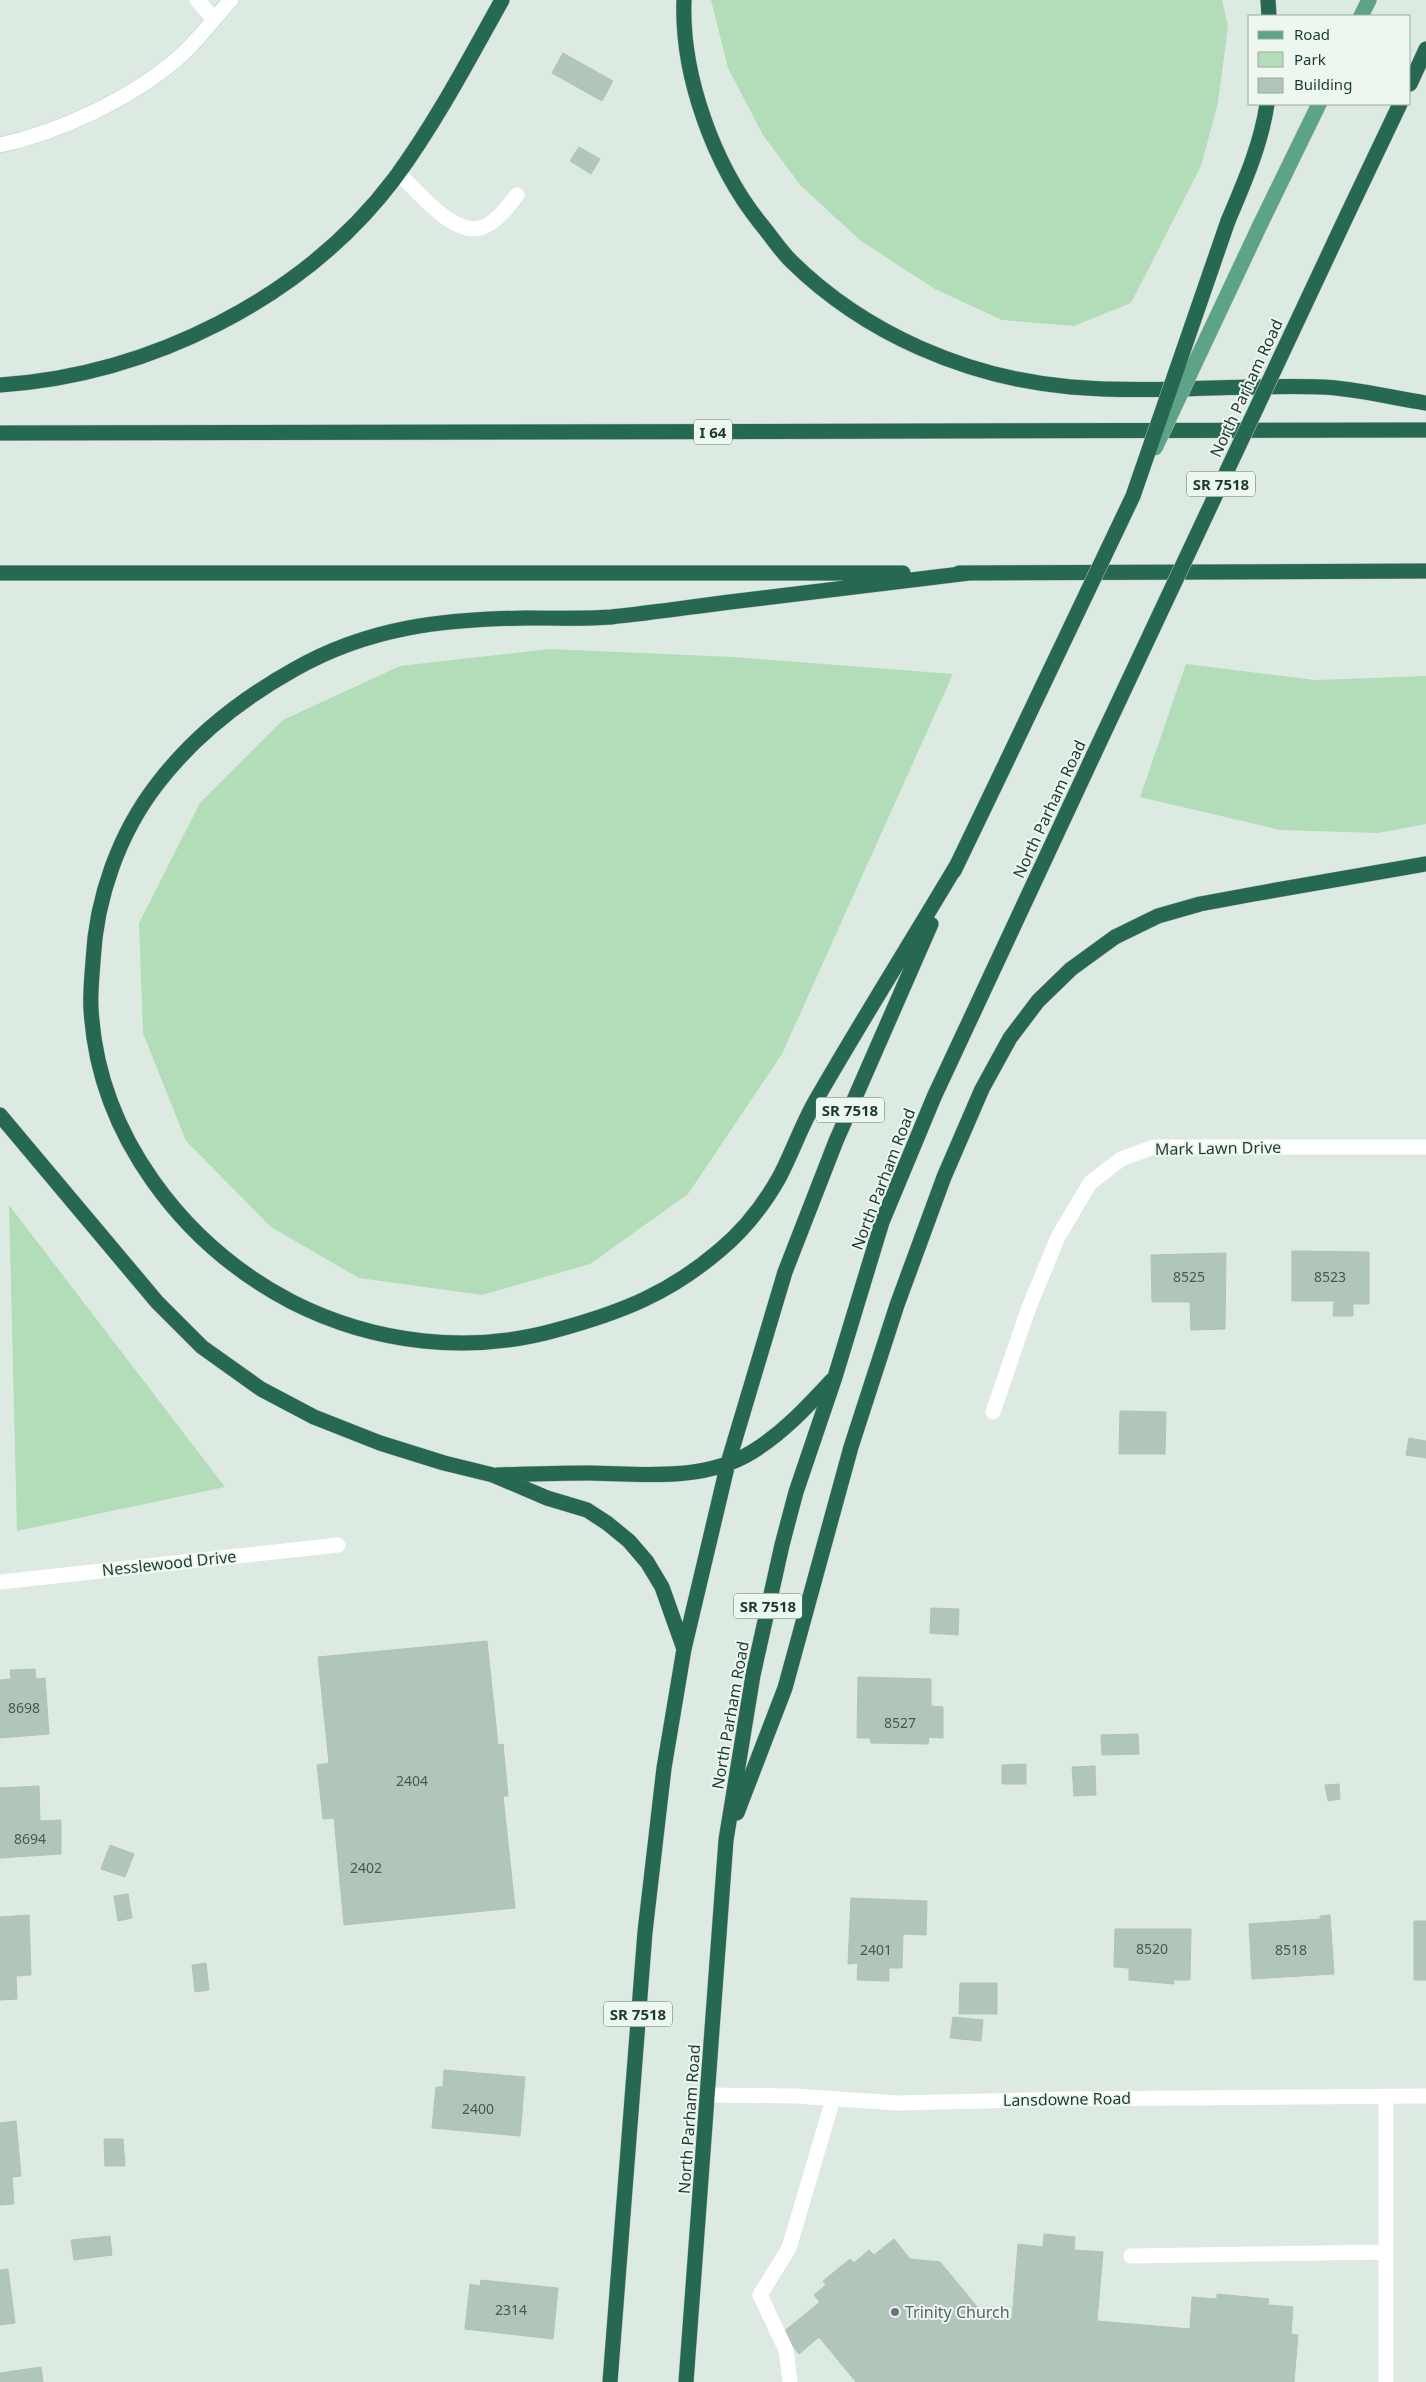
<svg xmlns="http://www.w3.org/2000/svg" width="1426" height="2382" font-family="'Noto Sans',sans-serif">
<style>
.green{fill:#b3ddb8}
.building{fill:#b2c5ba;stroke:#afc4b8}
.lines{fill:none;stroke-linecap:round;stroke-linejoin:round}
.secondary-casing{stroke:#afcabc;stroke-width:16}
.primary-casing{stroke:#bbc4c0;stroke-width:16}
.highway-casing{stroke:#bbc4c0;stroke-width:16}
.lane{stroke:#fff;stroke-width:15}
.street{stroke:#fff;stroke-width:15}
.secondary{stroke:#fff;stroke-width:15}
.primary{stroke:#5da387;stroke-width:15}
.highway{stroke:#276852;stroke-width:15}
.primary-bridge-casing{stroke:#bbc4c0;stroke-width:16;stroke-linecap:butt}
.highway-bridge-casing{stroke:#bbc4c0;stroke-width:16;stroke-linecap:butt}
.primary-bridge{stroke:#5da387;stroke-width:15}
.highway-bridge{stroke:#276852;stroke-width:15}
.worship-dot{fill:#6b7280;stroke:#edf7f0;stroke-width:2}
.labels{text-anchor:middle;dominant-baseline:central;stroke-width:4;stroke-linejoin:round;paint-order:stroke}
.number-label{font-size:14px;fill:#425d51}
.shield{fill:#edf7f0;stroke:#5b7368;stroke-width:1}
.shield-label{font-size:15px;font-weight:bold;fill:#1d3a2e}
.street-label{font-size:16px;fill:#1d3a2e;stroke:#edf7f0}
.worship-label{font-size:16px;fill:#5b616d;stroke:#edf7f0;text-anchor:start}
</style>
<rect width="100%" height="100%" fill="#dceae2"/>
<path class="green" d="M711 0H1222L1228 26 1218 103 1201 166 1131 303 1074 326 1002 320 935 289 861 241 801 186 763 135 728 68Z
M549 649 733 657 953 674 782 1054 688 1194 590 1264 482 1295 359 1278 271 1227 186 1141 143 1033 139 923 200 803 283 720 400 666Z
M1186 664 1315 680 1426 676V824L1378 833 1280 830 1140 797Z
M9 1205 225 1487 17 1531Z"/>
<path class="building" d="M563 53 613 81 602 101 552 73Z
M579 147 600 159 591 174 570 161Z
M1292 1251 1369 1252V1304H1353V1316H1333L1334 1301H1292Z
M1226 1253 1225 1329 1191 1330 1190 1302H1152L1151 1255Z
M1120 1411 1166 1412 1165 1454H1119Z
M1409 1438 1426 1441V1458L1406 1455Z
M931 1608 959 1609 958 1635 930 1633Z
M487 1641 498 1745 503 1744 508 1796H503L515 1908 344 1925 334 1818 323 1819 317 1765 329 1763 318 1657Z
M35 1669 36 1679 45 1678 49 1734 0 1738V1680L11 1679 10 1670Z
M858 1677 931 1679V1706L943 1707V1738L929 1737 928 1744 871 1743 870 1738H857Z
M1138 1734 1139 1754 1102 1755 1101 1735Z
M1026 1764V1784H1002V1765Z
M1095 1766 1096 1795 1074 1796 1072 1767Z
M1339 1784 1340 1799 1328 1801 1325 1785Z
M39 1786 40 1821 61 1820V1854L0 1858V1788Z
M110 1845 134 1854 125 1877 101 1869Z
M128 1894 132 1918 118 1921 114 1896Z
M851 1898 927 1901 926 1935 903 1934 902 1968H889V1981L857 1980 858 1963 848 1964Z
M29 1915 31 1975 16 1976 17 1999 0 2000V1917Z
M1330 1915 1334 1974 1252 1979 1249 1924 1320 1919V1916Z
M1414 1921H1426V1980H1414Z
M1115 1929H1191L1190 1980H1173L1174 1984 1129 1980V1968L1114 1967Z
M206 1963 209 1990 195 1992 192 1965Z
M960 1983H997V2014H959Z
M953 2017 983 2020 981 2041 950 2038Z
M444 2070 525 2077 520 2136 432 2128 436 2087H443Z
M16 2121 21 2176 12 2177 14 2204 0 2205V2123Z
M104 2139H123L125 2166H105Z
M1044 2234 1075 2237 1074 2250 1103 2252 1097 2321 1190 2329 1192 2297 1217 2299V2294L1269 2299 1268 2305 1293 2307 1291 2334 1298 2335 1294 2382H856L819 2337 799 2354 782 2333 820 2302 814 2295 826 2285 823 2281 850 2259 854 2263 869 2250 874 2255 894 2239 910 2259 940 2262 985 2316 1012 2319 1018 2244 1043 2247Z
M110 2236 112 2255 74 2260 71 2240Z
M8 2269 15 2323 0 2325V2270Z
M481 2280 558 2288 553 2339 465 2329 470 2284 480 2286Z
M41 2367 43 2382H0V2373Z"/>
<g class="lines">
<g class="secondary-casing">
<path id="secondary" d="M0 145C60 132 130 99 177 59 197 42 213 19 231 0"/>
</g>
<g class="primary-casing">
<path id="primary" d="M1361 16 1369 0
M1261 223 1319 104"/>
</g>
<g class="highway-casing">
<path id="highway" d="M684 0C681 75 714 166 761 224 771 236 780 250 791 261 865 334 968 378 1071 387 1154 394 1238 384 1321 387 1356 388 1392 398 1426 403
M1268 0 1269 16
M1410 84 1426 49
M1348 213 1400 104
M1228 221C1244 183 1261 145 1267 104
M0 385C149 375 304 299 395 178 436 122 468 61 502 0
M0 433 1426 430
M0 573H903
M959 573 1426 571
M958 863C911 942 862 1020 816 1100 802 1124 793 1151 780 1176 765 1203 744 1230 720 1250 670 1293 622 1312 560 1329 471 1355 375 1344 292 1302 183 1245 98 1135 91 1009 90 993 92 976 93 961 96 898 119 833 158 783 195 735 243 698 295 669 369 627 444 619 527 618 555 618 583 619 611 617 651 613 690 607 730 602 810 592 889 583 969 573
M954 871 1003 769
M0 1115 157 1302 202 1347 261 1389 314 1417 380 1443 444 1463 493 1475 547 1498 587 1510 607 1523 629 1541 647 1562 662 1587 684 1649
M497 1475C527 1474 558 1473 588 1473 644 1474 703 1482 752 1452 783 1433 808 1406 832 1380
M737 1813 785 1688 851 1447 897 1305 944 1177 982 1089 1010 1038 1038 1001 1071 969 1115 937 1158 916 1200 904 1254 894 1426 864
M610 2382 645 1932 664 1768 684 1649 728 1463 785 1272 836 1141 931 924
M686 2382 726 1840 753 1675 782 1545 796 1492 835 1377 882 1222 934 1097 1094 754"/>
</g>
<path class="lane" d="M398 173C417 190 455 239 483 227 497 222 508 206 517 195
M1386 2097V2382
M1131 2256 1386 2252
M790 2382 786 2350 760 2295 789 2248 833 2099"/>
<path class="street" d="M197 0 214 19
M993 1412 1029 1307 1058 1237 1090 1183 1121 1159 1154 1147H1426
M0 1582 338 1545
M708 2095 795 2096 897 2103 1070 2099 1426 2096"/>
<use href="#secondary" class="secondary"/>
<use href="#primary" class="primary"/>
<use href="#highway" class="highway"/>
<g class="primary-bridge-casing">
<path id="primary-bridge" d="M1155 448 1261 223"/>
</g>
<g class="highway-bridge-casing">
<path id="highway-bridge" d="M1094 754 1348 213
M1003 769 1133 496 1228 221"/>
</g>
<use href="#primary-bridge" class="primary-bridge"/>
<use href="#highway-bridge" class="highway-bridge"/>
</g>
<circle class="worship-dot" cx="895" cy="2312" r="5"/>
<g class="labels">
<g class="number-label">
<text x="1189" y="1276">8525</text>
<text x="1330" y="1276">8523</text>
<text x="24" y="1707">8698</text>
<text x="900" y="1722">8527</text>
<text x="412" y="1780">2404</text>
<text x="30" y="1838">8694</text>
<text x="366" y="1867">2402</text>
<text x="1152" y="1948">8520</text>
<text x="876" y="1949">2401</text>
<text x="1291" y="1949">8518</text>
<text x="478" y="2108">2400</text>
<text x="511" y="2309">2314</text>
</g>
<g class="shield">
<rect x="694" y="419.5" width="38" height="25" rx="4"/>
<rect x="1187" y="471.5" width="68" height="25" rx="4"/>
<rect x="816" y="1097.5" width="68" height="25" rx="4"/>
<rect x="734" y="1593.5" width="68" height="25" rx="4"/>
<rect x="604" y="2001.5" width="68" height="25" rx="4"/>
</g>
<g class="shield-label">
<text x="713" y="432">I 64</text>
<text x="1221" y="484">SR 7518</text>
<text x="850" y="1110">SR 7518</text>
<text x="768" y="1606">SR 7518</text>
<text x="638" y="2014">SR 7518</text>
</g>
<g class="street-label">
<text transform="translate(1246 388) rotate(-65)">North Parham Road</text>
<text transform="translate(1049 809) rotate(-65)">North Parham Road</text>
<text transform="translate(1218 1148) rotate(-1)">Mark Lawn Drive</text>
<text transform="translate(883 1179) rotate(-69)">North Parham Road</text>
<text transform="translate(169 1563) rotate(-6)">Nesslewood Drive</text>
<text transform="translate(730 1715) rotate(-80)">North Parham Road</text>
<text transform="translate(1067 2099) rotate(-1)">Lansdowne Road</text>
<text transform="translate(689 2119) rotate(-86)">North Parham Road</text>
</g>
<g class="worship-label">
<text x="905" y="2312">Trinity Church</text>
</g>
</g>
<rect x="1248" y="15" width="162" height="90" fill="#edf7f0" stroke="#9aaba2"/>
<rect x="1258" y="31" width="25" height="8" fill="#5da387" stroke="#9aaba2"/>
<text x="1294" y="40" font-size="15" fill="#1d3a2e">Road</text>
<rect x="1258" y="52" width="25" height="15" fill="#b3ddb8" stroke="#9aaba2"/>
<text x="1294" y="65" font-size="15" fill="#1d3a2e">Park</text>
<rect x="1258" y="78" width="25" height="15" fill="#b2c5ba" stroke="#9aaba2"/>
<text x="1294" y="90" font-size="15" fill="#1d3a2e">Building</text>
</svg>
